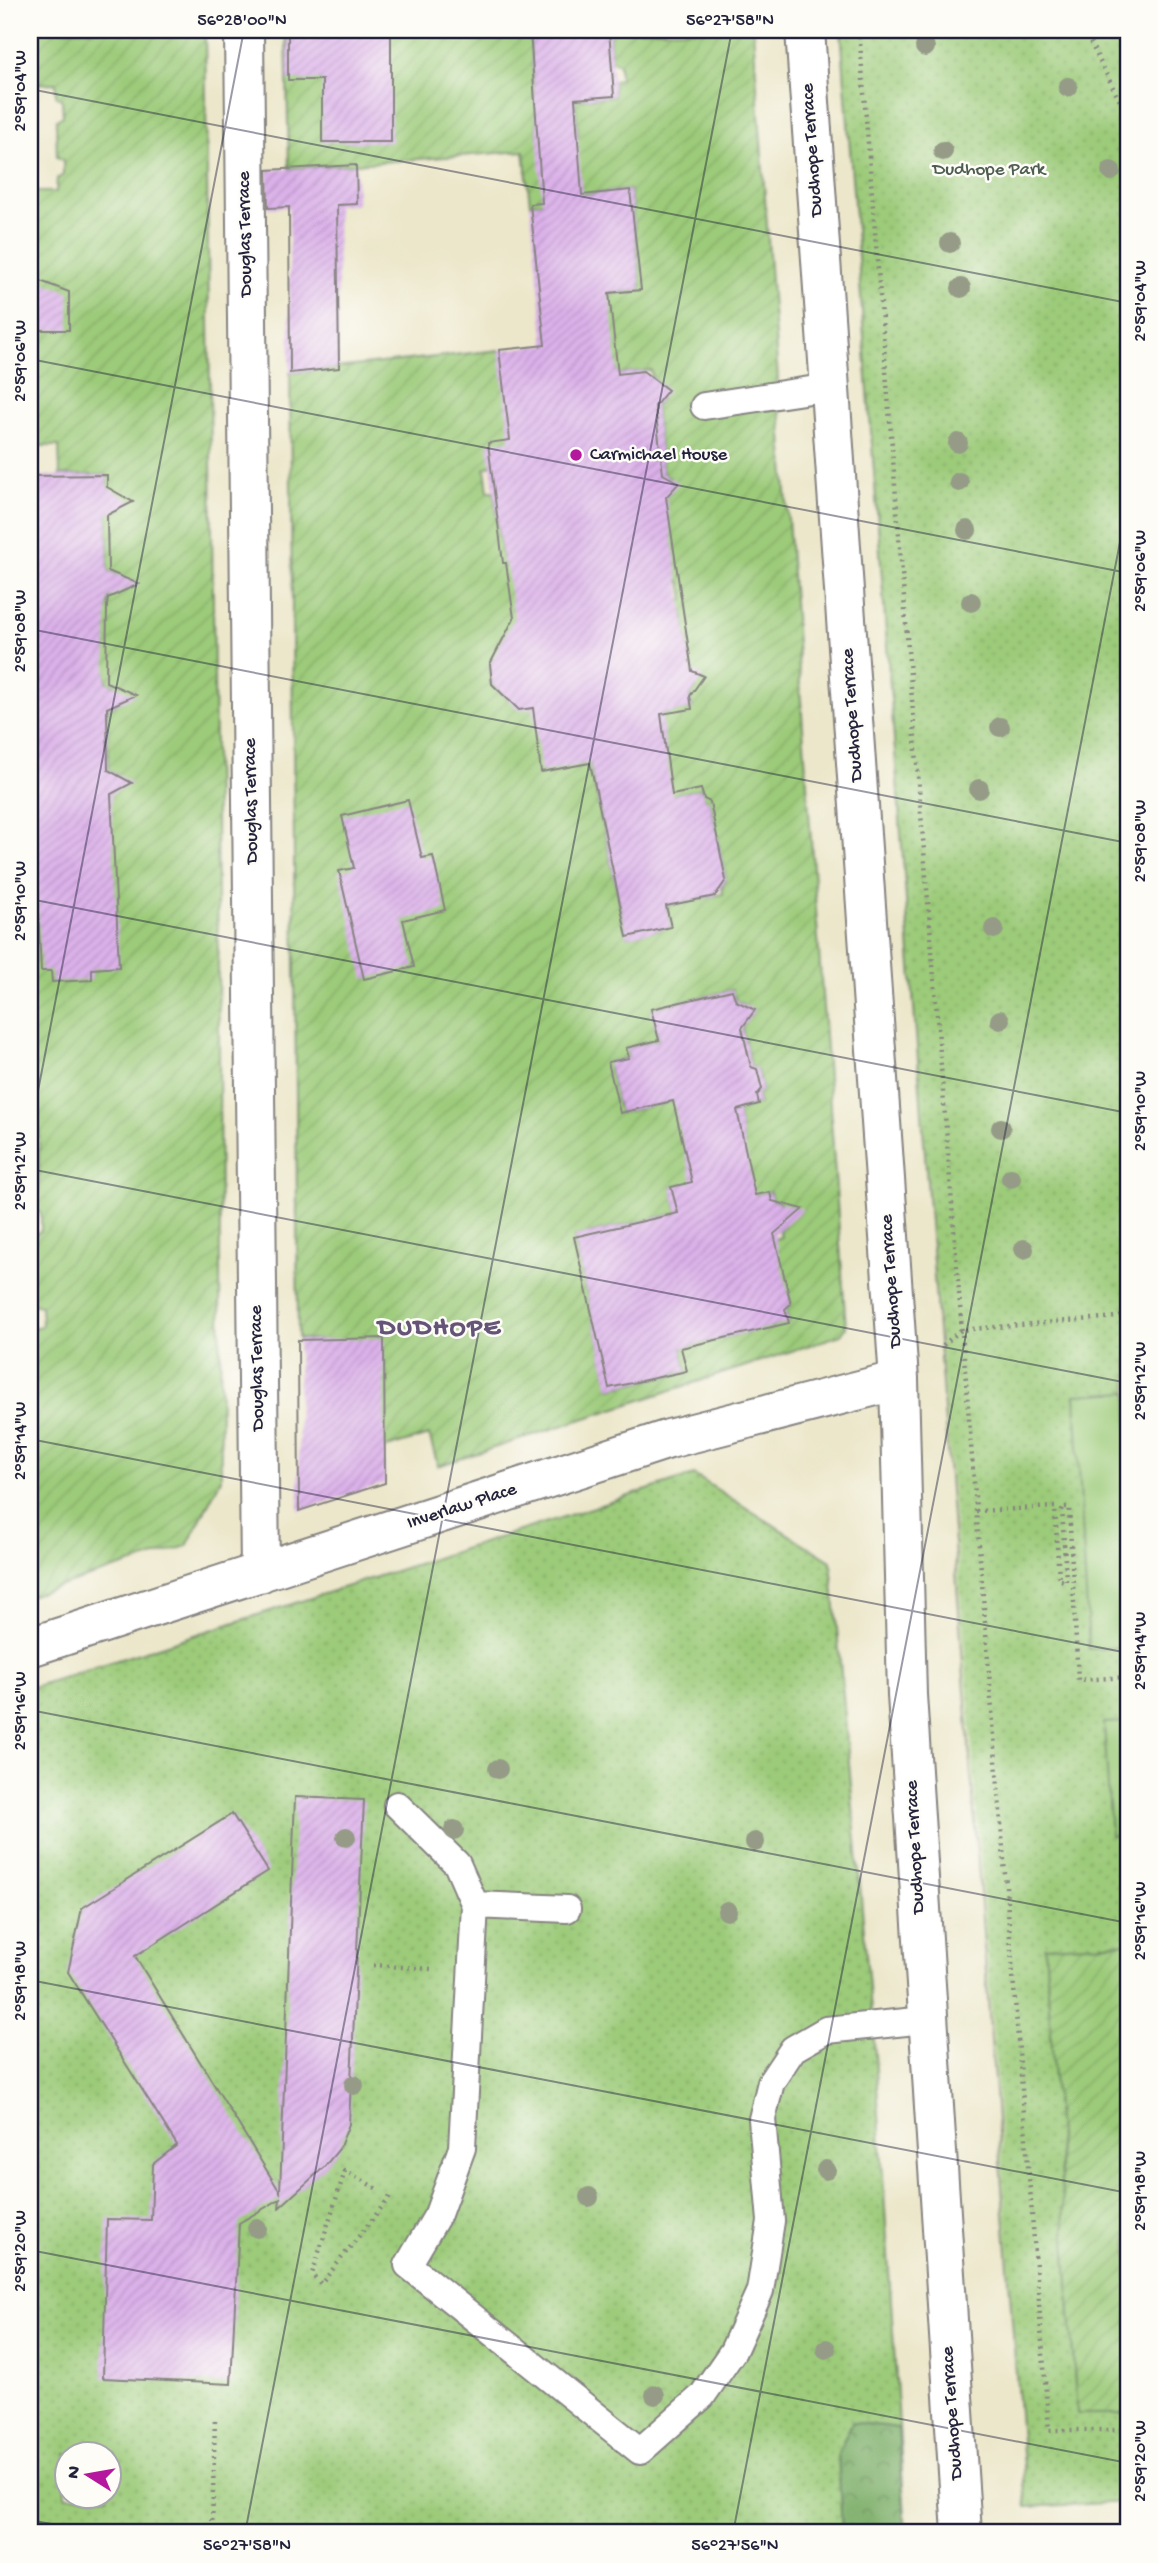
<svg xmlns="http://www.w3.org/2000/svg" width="1158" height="2563" font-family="'Gochi Hand',sans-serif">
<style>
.grass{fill:url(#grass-dots);stroke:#5f765a;stroke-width:2;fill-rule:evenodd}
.forest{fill:url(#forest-crowns);stroke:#506852;stroke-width:2}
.garden{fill:url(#garden-furrows);stroke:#5f765a;stroke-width:2;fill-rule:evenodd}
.pitch{fill:#9ccb79;stroke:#5f765a;stroke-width:2}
.building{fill:url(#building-hatch)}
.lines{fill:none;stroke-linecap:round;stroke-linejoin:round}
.service-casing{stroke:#878482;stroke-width:30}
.minor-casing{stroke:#878482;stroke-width:42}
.tertiary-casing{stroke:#878482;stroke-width:42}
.path{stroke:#878482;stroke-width:4.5;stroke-dasharray:2 5;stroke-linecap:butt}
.service{stroke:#fff;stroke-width:26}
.minor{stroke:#fff;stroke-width:38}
.tertiary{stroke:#fff;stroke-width:38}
.tree{fill:#959b87}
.ticks{fill:none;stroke:#22223b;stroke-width:2;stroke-opacity:0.45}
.poi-dot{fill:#b5179e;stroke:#fdfcf7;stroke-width:2.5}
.labels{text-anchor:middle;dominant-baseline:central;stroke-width:5;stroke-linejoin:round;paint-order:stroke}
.street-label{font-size:19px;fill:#22223b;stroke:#fdfcf7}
.park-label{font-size:19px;fill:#4d5d51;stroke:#fdfcf7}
.poi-label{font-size:19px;fill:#22223b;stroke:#fdfcf7;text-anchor:start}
.district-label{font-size:26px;font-weight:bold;letter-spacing:2px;fill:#635478;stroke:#fdfcf7}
.neatline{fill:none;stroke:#22223b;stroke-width:2.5}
.ticks-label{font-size:18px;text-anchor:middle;fill:#22223b}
</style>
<defs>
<pattern id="grass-dots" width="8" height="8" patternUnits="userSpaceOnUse" patternTransform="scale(1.75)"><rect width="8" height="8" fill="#9ccb79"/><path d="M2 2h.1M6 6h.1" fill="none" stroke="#86ae6a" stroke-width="1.8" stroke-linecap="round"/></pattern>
<pattern id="forest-crowns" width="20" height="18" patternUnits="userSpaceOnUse" patternTransform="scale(1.75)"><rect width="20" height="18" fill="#7daf69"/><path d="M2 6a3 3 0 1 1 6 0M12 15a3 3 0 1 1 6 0" fill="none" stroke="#668e58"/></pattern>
<pattern id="garden-furrows" width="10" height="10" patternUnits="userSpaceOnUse" patternTransform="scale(1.75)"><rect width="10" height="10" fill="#9ccb79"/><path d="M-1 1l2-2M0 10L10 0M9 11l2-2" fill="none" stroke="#86ae6a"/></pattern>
<pattern id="building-hatch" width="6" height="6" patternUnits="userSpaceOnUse" patternTransform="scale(1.75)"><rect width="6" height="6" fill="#dbb1e9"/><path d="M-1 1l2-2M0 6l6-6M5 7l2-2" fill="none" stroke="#bc98c9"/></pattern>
</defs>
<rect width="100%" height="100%" fill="#fdfcf7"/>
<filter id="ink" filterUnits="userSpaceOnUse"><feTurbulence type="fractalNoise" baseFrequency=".0143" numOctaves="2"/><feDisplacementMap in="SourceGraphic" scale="14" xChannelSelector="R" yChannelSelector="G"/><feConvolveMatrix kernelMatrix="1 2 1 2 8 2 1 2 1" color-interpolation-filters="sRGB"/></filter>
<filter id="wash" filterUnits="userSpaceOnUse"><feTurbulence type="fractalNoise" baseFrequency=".00686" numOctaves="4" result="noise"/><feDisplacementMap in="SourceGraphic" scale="28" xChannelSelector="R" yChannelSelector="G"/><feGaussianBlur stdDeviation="1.57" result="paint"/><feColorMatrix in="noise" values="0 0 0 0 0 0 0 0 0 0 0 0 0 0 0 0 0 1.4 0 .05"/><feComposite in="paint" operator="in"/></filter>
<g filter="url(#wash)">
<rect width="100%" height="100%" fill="#ece7ca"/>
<path class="grass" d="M841 30H1128V2502L1026 2507C971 1681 900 856 841 30Z
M694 1475 831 1561 875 2054 906 2533H30V1688ZM66 2454H108V2496H66Z"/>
<path class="forest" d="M852 2422 898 2428 906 2533H842L838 2453Z"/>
<path class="garden" d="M41 30H205L219 1031 221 1479 187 1546 30 1596V1343L31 1328 42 1326 41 1306 31 1304 30 1236 41 1231V1213L31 1208 30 1195H39V1110L30 1109V845H55L107 796 117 775 108 770 107 709 116 704V686L106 682V673L54 640H30V606L108 605 116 574 108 571 107 515 116 510 106 487 107 475H60L59 446H30V192H56L57 179 63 175V160L57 157 56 120 63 116 62 100 56 96V83L30 84V32Z
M286 30H530L538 138 578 135 575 99 614 96 613 82 620 78 619 64 611 60 609 30H753L846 1328 841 1335 438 1466 429 1435 347 1460 319 1340 298 1339 290 373 499 350 549 436 485 468 488 491H494L503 563 666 497 672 490 670 478 663 474 655 406 661 399 660 384 652 378 651 370 618 374 593 295 641 290 630 190 559 197 558 201 530 204 524 151 289 169ZM673 579 681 582 684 599 676 605 683 611 690 663 686 668 694 672 696 688 690 696 692 708 661 714 644 801 701 789 704 799 710 802 726 880 722 886 723 894 666 906 670 927 627 936 590 763 589 700 508 699 492 684 490 664 539 605ZM732 990 736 1001 743 1004 746 1021 742 1028 751 1067 757 1070 762 1089 757 1095 759 1104 737 1110 743 1141 673 1101 620 1113 608 1062 629 1058 627 1048 659 1040 652 1009ZM685 1184 730 1201 770 1192 772 1201 780 1203 785 1224 779 1230 781 1237 770 1240 791 1304 785 1309 789 1322 681 1348 687 1371 610 1388 574 1237 678 1213 672 1187Z
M1128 1943V2414H1077L1045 1947Z"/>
<path class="pitch" d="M1128 1392V1647L1089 1649 1075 1395Z
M1128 1722V1835L1111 1836 1104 1723Z"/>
<g id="blocks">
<path class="building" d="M288 30H391V142H322V80H288Z
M530 30H609L614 96 575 99 582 195 630 190 641 290 609 293 618 374 643 371 668 390 655 406 663 474 679 483 666 497 692 671 704 676 690 696 692 709 661 714 672 795 701 789 704 799 710 802 726 880 715 896 666 906 671 927 627 937 590 763 541 772 533 708 519 710 492 684 490 664 514 618 506 563H503L488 443 510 440 499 350 545 345 530 204 542 203Z
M356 165 357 204 337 205 339 368 290 373 289 207 268 208 267 170Z
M30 277 69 292V330H30Z
M107 475V487L133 502 107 515 108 571 139 584 108 598 107 605 106 682 136 695 107 708 108 770 132 783 111 794 119 967 92 969V980L52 982 51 971H41L35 845H30V476Z
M408 800 422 858 433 856 445 910 403 920 414 967 364 979 339 871 354 868 342 816Z
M732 990 736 1001 755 1010 742 1028 751 1067 757 1069 762 1089 757 1095 759 1104 737 1110 755 1195 770 1192 772 1201 803 1209 774 1234 791 1304 785 1309 789 1323 681 1348 687 1371 609 1388 574 1237 678 1213 671 1187 692 1182 673 1101 620 1113 608 1062 629 1058 626 1048 659 1040 651 1009Z
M384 1338 385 1483 299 1511 298 1340Z
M295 1797 364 1800 349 2124 339 2149 324 2167 279 2208 280 2199 239 2223 231 2384 103 2378 107 2219 151 2220 153 2164 177 2145 68 1972 82 1908 232 1814 268 1871 135 1956 280 2192Z"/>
</g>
</g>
<g filter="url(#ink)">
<use href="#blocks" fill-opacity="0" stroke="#878482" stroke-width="2"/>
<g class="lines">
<g class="service-casing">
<path id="service" d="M704 406 830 387
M397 1805 457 1864 475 1905 462 2148 438 2214 408 2265 640 2451 702 2396 733 2351 760 2291 771 2221 762 2119 771 2082 793 2049 826 2030 926 2020
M475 1905 567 1909"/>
</g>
<g class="minor-casing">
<path id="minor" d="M244 30 260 1573
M30 1647 669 1439 899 1380"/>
</g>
<g class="tertiary-casing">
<path id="tertiary" d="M805 30 899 1380 907 1695 962 2533"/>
</g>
<path class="path" d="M859 30 1049 2430H1128
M1084 30 1128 117
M943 1345 961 1330 1128 1316
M976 1511 1055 1507 1059 1580 1066 1581
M1066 1581 1062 1507H1069L1078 1680 1128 1677
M373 1965 431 1969
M376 2188 345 2171 312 2274 321 2284 393 2193
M212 2528 215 2418"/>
<use href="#service" class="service"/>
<use href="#minor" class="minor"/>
<use href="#tertiary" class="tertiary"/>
</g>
<g class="tree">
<circle cx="925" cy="47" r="10"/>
<circle cx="1068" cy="87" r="10"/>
<circle cx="943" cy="151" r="10"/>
<circle cx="1111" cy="171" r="10"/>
<circle cx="950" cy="243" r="10"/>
<circle cx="961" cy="288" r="10"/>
<circle cx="958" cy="443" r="10"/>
<circle cx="959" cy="482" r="10"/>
<circle cx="967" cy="530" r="10"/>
<circle cx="971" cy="602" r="10"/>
<circle cx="1000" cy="727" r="10"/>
<circle cx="979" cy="789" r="10"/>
<circle cx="994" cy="929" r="10"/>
<circle cx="1000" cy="1020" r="10"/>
<circle cx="1001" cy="1128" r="10"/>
<circle cx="1011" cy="1178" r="10"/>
<circle cx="1024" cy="1249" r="10"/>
<circle cx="498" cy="1769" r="10"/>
<circle cx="454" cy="1830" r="10"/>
<circle cx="346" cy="1837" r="10"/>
<circle cx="755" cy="1842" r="10"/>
<circle cx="727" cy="1911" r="10"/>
<circle cx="354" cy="2085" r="10"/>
<circle cx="826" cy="2170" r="10"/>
<circle cx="589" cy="2197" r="10"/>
<circle cx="257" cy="2228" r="10"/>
<circle cx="826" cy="2349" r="10"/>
<circle cx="655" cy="2395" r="10"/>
</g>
</g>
<path class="ticks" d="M1113 30 1128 33M30 89 1128 303M30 359 1128 573M30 629 1128 843M30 899 1128 1113M30 1132 244 30M30 1169 1128 1383M30 1439 1128 1653M30 1710 1128 1923M30 1980 1128 2193M30 2250 1128 2463M30 2520 99 2533M245 2533 732 30M733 2533 1128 501"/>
<circle class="poi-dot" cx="576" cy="455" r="7"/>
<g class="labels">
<g class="street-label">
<text transform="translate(813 150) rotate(-94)">Dudhope Terrace</text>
<text transform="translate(246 234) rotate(-91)">Douglas Terrace</text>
<text transform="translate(853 715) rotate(-94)">Dudhope Terrace</text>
<text transform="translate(252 801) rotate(-91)">Douglas Terrace</text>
<text transform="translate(892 1281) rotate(-94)">Dudhope Terrace</text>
<text transform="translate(258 1368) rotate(-91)">Douglas Terrace</text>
<text transform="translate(462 1507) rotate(-18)">Inverlaw Place</text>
<text transform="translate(916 1847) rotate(-93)">Dudhope Terrace</text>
<text transform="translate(953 2413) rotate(-94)">Dudhope Terrace</text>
</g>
<g class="park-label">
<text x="989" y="170">Dudhope Park</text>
</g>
<g class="poi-label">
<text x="590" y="455">Carmichael House</text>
</g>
<g class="district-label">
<text x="440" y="1329">DUDHOPE</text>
</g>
</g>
<rect width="1158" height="2563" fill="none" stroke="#fdfcf7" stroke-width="77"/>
<g transform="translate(88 2475) rotate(281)"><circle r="33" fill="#fdfcf7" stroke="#a5a5ac" stroke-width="2"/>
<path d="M0-5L12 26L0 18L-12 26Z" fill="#b5179e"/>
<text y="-10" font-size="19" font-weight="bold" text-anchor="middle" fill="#22223b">N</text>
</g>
<rect x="38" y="38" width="1082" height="2486" class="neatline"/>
<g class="ticks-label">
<text x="242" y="25">56°28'00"N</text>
<text x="730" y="25">56°27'58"N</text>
<text transform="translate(19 91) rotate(-90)" y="6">2°59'04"W</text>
<text transform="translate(1139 301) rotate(-90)" y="6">2°59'04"W</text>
<text transform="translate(19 361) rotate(-90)" y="6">2°59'06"W</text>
<text transform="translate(1139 571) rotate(-90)" y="6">2°59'06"W</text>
<text transform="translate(19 631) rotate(-90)" y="6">2°59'08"W</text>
<text transform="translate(1139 841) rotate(-90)" y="6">2°59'08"W</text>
<text transform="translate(19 901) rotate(-90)" y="6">2°59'10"W</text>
<text transform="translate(1139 1111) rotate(-90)" y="6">2°59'10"W</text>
<text transform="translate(19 1171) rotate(-90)" y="6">2°59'12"W</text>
<text transform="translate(1139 1381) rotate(-90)" y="6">2°59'12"W</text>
<text transform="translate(19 1441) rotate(-90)" y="6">2°59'14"W</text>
<text transform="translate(1139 1651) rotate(-90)" y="6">2°59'14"W</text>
<text transform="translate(19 1711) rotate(-90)" y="6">2°59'16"W</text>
<text transform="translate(1139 1921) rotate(-90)" y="6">2°59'16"W</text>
<text transform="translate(19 1981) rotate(-90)" y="6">2°59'18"W</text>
<text transform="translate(1139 2191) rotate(-90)" y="6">2°59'18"W</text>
<text transform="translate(19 2251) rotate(-90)" y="6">2°59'20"W</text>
<text transform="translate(1139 2461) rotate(-90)" y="6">2°59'20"W</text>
<text x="247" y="2550">56°27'58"N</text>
<text x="735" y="2550">56°27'56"N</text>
</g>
</svg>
